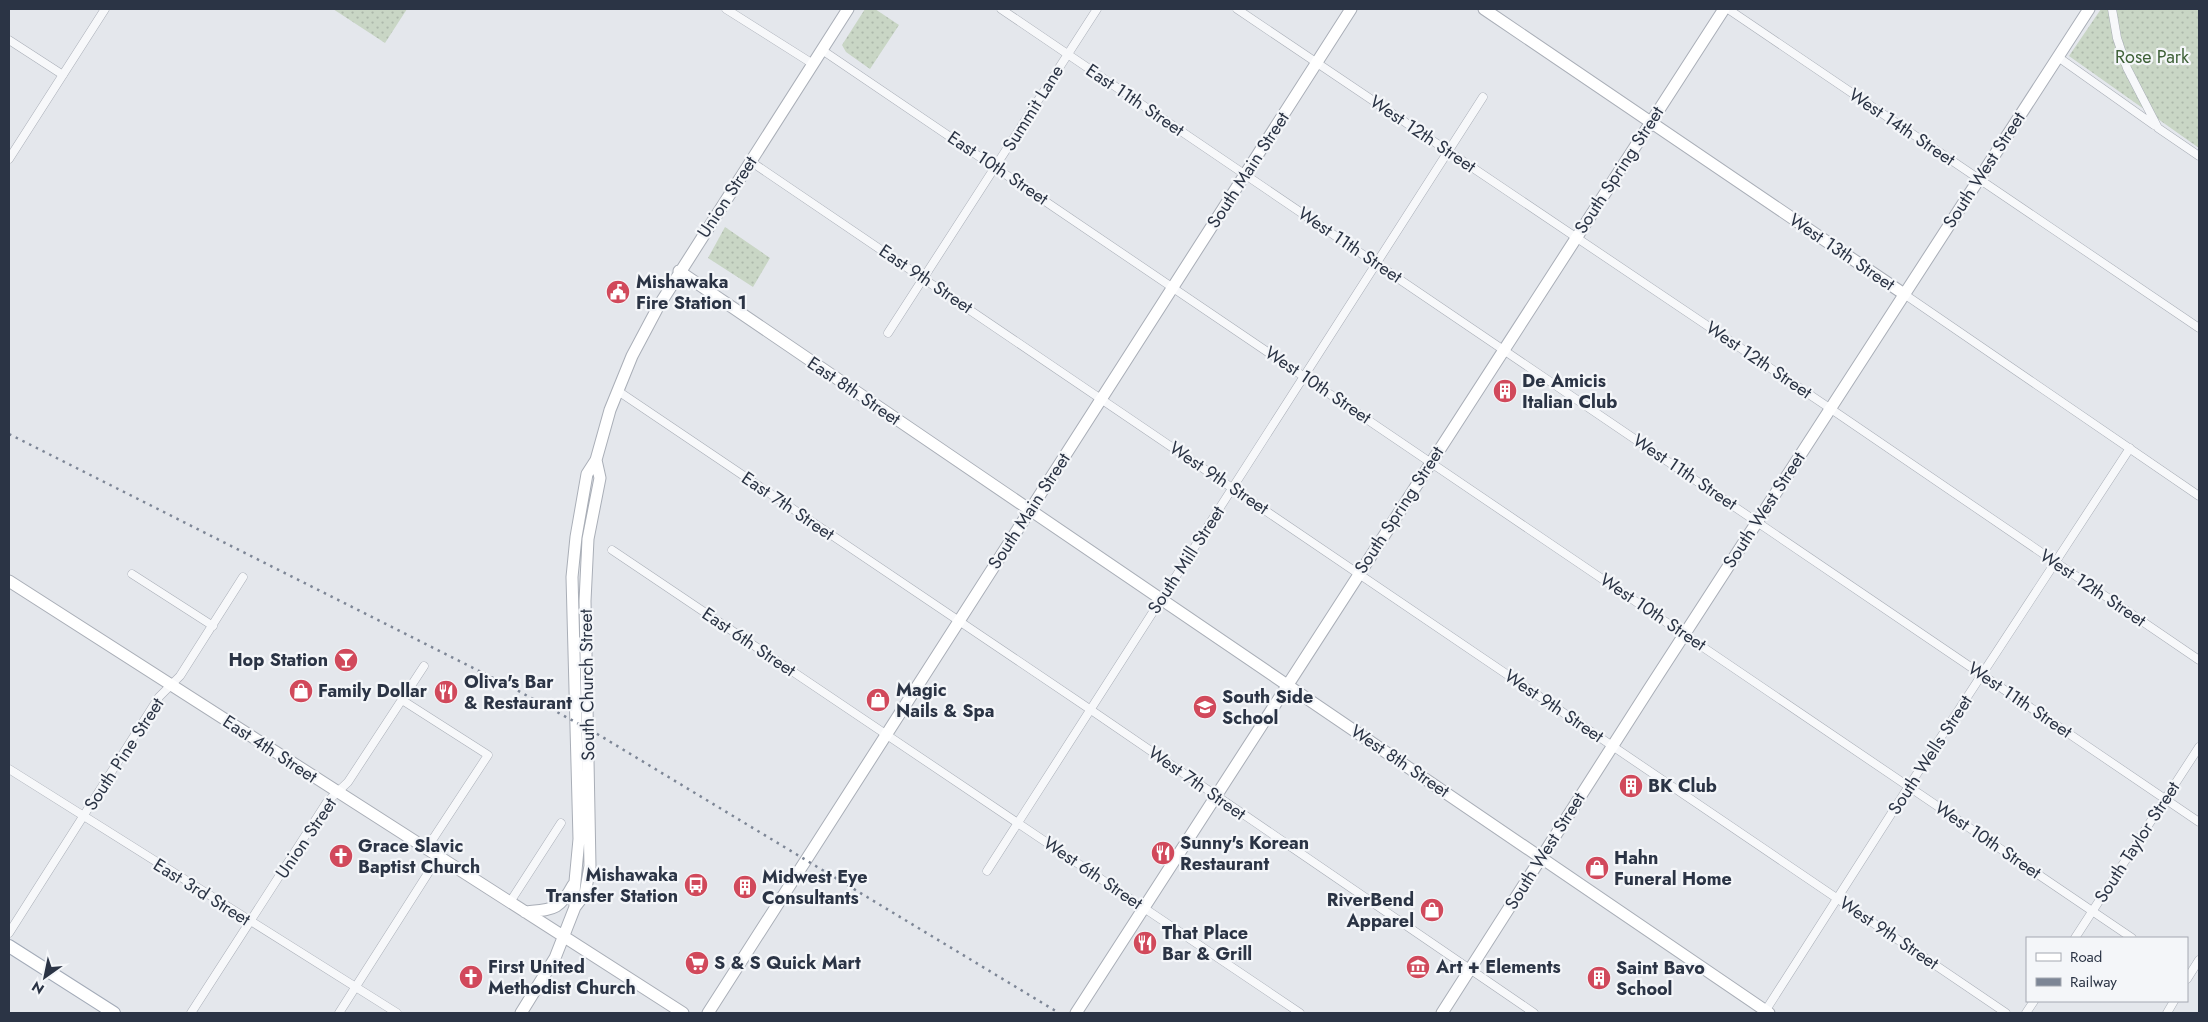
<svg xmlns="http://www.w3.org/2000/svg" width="2208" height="1022" font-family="Jost,sans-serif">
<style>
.grass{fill:url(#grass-dots)}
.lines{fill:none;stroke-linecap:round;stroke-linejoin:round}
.street-casing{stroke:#a9aeb7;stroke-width:9}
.secondary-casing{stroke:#a9aeb7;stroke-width:13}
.primary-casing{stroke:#a3abb8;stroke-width:14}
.street{stroke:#f7f8fa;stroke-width:8}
.secondary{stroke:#fff;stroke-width:11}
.primary{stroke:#fff;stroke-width:12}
.rail{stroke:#7d8696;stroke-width:2.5;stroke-dasharray:2.5 5;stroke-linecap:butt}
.labels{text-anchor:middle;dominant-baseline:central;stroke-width:4.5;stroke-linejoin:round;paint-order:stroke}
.park-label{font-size:18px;fill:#3f6138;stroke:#f4f6f9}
.street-label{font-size:18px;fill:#2b3445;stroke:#f4f6f9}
.poi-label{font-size:18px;font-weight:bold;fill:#2b3445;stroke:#f4f6f9;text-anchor:start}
</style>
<defs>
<pattern id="grass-dots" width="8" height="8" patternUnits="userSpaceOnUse" patternTransform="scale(1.25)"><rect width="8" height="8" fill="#c9d6c5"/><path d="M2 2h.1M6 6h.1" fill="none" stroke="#adb8ab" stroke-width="1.8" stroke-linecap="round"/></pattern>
</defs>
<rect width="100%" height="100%" fill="#e4e7ec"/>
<path class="grass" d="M333 9H407L385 43Z
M865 9H875L899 25 870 69 846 52 842 45Z
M2101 9H2199V148L2069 56Z
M725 227 770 258 753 287 708 258Z"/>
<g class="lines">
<g class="street-casing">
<path id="street" d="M726 9 813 64
M1001 9 2199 822
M1237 9 1831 409 2199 660
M1728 9 2199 328
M2112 9 2117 38 2127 68 2158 128 2199 156
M9 40 63 75
M822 50 2132 938
M2058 57 2154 125
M9 159 105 9
M750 161 2006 1013
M1904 294 2199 496
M888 333 1097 9
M618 391 1091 710 1534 1013
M612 550 1300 1013
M132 574 213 626
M402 700 488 755 427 848
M9 769 397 1013
M987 871 1483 97
M510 902 561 823
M9 933 159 697 180 676 243 577
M2075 938 2199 747
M2187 979 2199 960
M191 1013 327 802 348 782 424 666
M339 1013 439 856
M1764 1013 1909 786 2130 448
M2026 1013 2034 1001
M2167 1013 2174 1001"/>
</g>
<g class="secondary-casing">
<path id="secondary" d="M1484 9 1904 294
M679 271 1769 1013
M9 581 683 1013
M575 907 574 892 579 839 572 577 576 537 587 474 596 460 610 410 632 356 658 307 848 9
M525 912C553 909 559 911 573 885
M521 1013 555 958 575 907 585 894 590 866 585 601 588 539 600 478 596 460
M708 1013 1351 9
M1076 1013 1724 9
M1442 1013 1649 689 2089 9"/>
</g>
<g class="primary-casing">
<path id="primary" d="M9 946 114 1013"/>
</g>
<use href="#street" class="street"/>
<use href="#secondary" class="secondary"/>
<use href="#primary" class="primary"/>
<path class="rail" d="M9 434 513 688 599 735 1059 1013"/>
</g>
<defs>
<g id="civic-disc" transform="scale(1.25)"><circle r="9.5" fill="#d1495b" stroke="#f4f6f9"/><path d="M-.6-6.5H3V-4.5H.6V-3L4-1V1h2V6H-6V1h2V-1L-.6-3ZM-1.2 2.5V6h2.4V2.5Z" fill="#fff"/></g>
<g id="building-disc" transform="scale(1.25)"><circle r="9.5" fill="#d1495b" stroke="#f4f6f9"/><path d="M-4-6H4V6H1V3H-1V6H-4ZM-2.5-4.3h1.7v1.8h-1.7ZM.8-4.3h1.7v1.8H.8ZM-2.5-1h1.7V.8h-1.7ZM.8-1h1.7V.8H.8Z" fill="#fff"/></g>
<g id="bar-disc" transform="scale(1.25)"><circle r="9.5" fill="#d1495b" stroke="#f4f6f9"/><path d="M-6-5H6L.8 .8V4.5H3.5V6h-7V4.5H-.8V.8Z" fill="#fff"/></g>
<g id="shop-disc" transform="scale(1.25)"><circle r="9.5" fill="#d1495b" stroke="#f4f6f9"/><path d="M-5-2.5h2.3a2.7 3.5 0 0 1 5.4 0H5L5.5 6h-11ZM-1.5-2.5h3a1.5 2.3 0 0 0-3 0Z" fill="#fff"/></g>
<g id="restaurant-disc" transform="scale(1.25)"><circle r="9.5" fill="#d1495b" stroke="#f4f6f9"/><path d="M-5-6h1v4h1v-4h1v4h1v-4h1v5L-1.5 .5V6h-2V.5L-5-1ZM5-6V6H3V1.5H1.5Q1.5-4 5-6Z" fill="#fff"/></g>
<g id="school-disc" transform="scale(1.25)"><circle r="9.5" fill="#d1495b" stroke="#f4f6f9"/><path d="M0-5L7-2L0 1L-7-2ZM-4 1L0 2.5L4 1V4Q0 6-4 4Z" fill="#fff"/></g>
<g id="church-disc" transform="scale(1.25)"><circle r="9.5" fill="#d1495b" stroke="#f4f6f9"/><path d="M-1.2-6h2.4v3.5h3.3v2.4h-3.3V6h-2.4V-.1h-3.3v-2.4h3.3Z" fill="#fff"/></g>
<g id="bus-disc" transform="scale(1.25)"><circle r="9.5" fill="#d1495b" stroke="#f4f6f9"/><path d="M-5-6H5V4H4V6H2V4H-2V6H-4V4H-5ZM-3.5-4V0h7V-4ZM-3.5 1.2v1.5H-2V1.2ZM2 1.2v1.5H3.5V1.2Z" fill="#fff"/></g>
<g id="supermarket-disc" transform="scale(1.25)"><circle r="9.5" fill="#d1495b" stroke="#f4f6f9"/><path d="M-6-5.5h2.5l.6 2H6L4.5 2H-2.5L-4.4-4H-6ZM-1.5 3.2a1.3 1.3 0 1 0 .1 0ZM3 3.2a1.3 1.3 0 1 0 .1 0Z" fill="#fff"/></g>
<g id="museum-disc" transform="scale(1.25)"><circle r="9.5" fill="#d1495b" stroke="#f4f6f9"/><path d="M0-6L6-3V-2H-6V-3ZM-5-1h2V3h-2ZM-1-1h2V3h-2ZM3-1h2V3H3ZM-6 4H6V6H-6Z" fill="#fff"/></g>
</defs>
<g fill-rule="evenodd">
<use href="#civic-disc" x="618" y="292"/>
<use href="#building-disc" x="1505" y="391"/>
<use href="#bar-disc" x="346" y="660"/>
<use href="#shop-disc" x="301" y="691"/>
<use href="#restaurant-disc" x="446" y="692"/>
<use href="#shop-disc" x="878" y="700"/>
<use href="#school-disc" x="1205" y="707"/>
<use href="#building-disc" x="1631" y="786"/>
<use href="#restaurant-disc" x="1163" y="853"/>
<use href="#church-disc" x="341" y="856"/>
<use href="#shop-disc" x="1597" y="868"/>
<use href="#bus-disc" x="696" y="885"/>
<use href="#building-disc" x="745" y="887"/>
<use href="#shop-disc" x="1432" y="910"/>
<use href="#restaurant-disc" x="1145" y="943"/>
<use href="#supermarket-disc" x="697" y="963"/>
<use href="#museum-disc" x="1418" y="967"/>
<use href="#church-disc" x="471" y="977"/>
<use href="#building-disc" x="1599" y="978"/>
</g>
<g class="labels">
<g class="park-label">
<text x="2152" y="57">Rose Park</text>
</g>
<g class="street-label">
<text transform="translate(1135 100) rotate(34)">East 11th Street</text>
<text transform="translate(1033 108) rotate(-58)">Summit Lane</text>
<text transform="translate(1902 127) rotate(34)">West 14th Street</text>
<text transform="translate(1423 134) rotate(34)">West 12th Street</text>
<text transform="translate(998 168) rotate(34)">East 10th Street</text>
<text transform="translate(1248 170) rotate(-57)">South Main Street</text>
<text transform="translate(1619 170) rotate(-57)">South Spring Street</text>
<text transform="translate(1984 170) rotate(-57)">South West Street</text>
<text transform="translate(727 197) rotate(-57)">Union Street</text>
<text transform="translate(1350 245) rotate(34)">West 11th Street</text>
<text transform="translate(1842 252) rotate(34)">West 13th Street</text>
<text transform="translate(926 279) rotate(34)">East 9th Street</text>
<text transform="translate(1759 360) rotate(34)">West 12th Street</text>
<text transform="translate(1318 385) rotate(34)">West 10th Street</text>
<text transform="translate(854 391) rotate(34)">East 8th Street</text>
<text transform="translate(1685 472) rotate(34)">West 11th Street</text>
<text transform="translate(1219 478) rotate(34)">West 9th Street</text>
<text transform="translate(788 506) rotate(34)">East 7th Street</text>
<text transform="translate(1399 510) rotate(-57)">South Spring Street</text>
<text transform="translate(1764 510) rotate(-57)">South West Street</text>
<text transform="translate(1029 511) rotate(-57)">South Main Street</text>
<text transform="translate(1186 560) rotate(-57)">South Mill Street</text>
<text transform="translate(2093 588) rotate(34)">West 12th Street</text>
<text transform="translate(1653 612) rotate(34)">West 10th Street</text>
<text transform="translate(749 642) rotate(34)">East 6th Street</text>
<text transform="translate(587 685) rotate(-91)">South Church Street</text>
<text transform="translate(2020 700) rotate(34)">West 11th Street</text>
<text transform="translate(1554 706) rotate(34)">West 9th Street</text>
<text transform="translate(270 749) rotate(33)">East 4th Street</text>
<text transform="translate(124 754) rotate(-57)">South Pine Street</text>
<text transform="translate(1930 755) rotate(-57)">South Wells Street</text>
<text transform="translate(1400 761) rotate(34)">West 8th Street</text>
<text transform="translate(1197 783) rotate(35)">West 7th Street</text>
<text transform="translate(306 838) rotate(-56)">Union Street</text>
<text transform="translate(1988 840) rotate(34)">West 10th Street</text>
<text transform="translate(2137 842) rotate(-57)">South Taylor Street</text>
<text transform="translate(1545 851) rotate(-58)">South West Street</text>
<text transform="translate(1093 873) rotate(34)">West 6th Street</text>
<text transform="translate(202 892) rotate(32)">East 3rd Street</text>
<text transform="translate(1889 933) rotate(34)">West 9th Street</text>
</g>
<g class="poi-label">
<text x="636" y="282">Mishawaka<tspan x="636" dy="21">Fire Station 1</tspan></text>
<text x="1522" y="381">De Amicis<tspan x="1522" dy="21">Italian Club</tspan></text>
<text x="328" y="660" text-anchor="end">Hop Station</text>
<text x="464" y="682">Oliva's Bar<tspan x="464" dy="21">&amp; Restaurant</tspan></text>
<text x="896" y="690">Magic<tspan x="896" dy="21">Nails &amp; Spa</tspan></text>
<text x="318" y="691">Family Dollar</text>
<text x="1222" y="697">South Side<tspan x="1222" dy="21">School</tspan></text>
<text x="1648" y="786">BK Club</text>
<text x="1180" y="843">Sunny's Korean<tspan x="1180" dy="21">Restaurant</tspan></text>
<text x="358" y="846">Grace Slavic<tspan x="358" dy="21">Baptist Church</tspan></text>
<text x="1614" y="858">Hahn<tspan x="1614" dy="21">Funeral Home</tspan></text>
<text x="678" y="875" text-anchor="end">Mishawaka<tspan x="678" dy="21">Transfer Station</tspan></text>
<text x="762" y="877">Midwest Eye<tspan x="762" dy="21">Consultants</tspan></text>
<text x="1414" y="900" text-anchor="end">RiverBend<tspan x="1414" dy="21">Apparel</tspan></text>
<text x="1162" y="933">That Place<tspan x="1162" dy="21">Bar &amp; Grill</tspan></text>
<text x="714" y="963">S &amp; S Quick Mart</text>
<text x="488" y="967">First United<tspan x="488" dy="21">Methodist Church</tspan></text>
<text x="1436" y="967">Art + Elements</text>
<text x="1616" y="968">Saint Bavo<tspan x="1616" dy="21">School</tspan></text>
</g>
</g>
<rect width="2208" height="1022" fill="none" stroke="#2b3445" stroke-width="20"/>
<rect x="2026" y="937" width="162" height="65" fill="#f4f6f9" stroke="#a4a8b1"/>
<rect x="2036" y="953" width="25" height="8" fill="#ffffff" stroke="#a4a8b1"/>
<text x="2070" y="962" font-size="15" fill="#2b3445">Road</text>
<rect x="2036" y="978" width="25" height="8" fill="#7d8696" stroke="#a4a8b1"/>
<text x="2070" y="987" font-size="15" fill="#2b3445">Railway</text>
<g transform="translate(45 977) rotate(213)" stroke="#f4f6f9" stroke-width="4" paint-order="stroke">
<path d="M0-4L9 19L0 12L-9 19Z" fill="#2b3445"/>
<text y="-8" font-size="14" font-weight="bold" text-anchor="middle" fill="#2b3445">N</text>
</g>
</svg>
